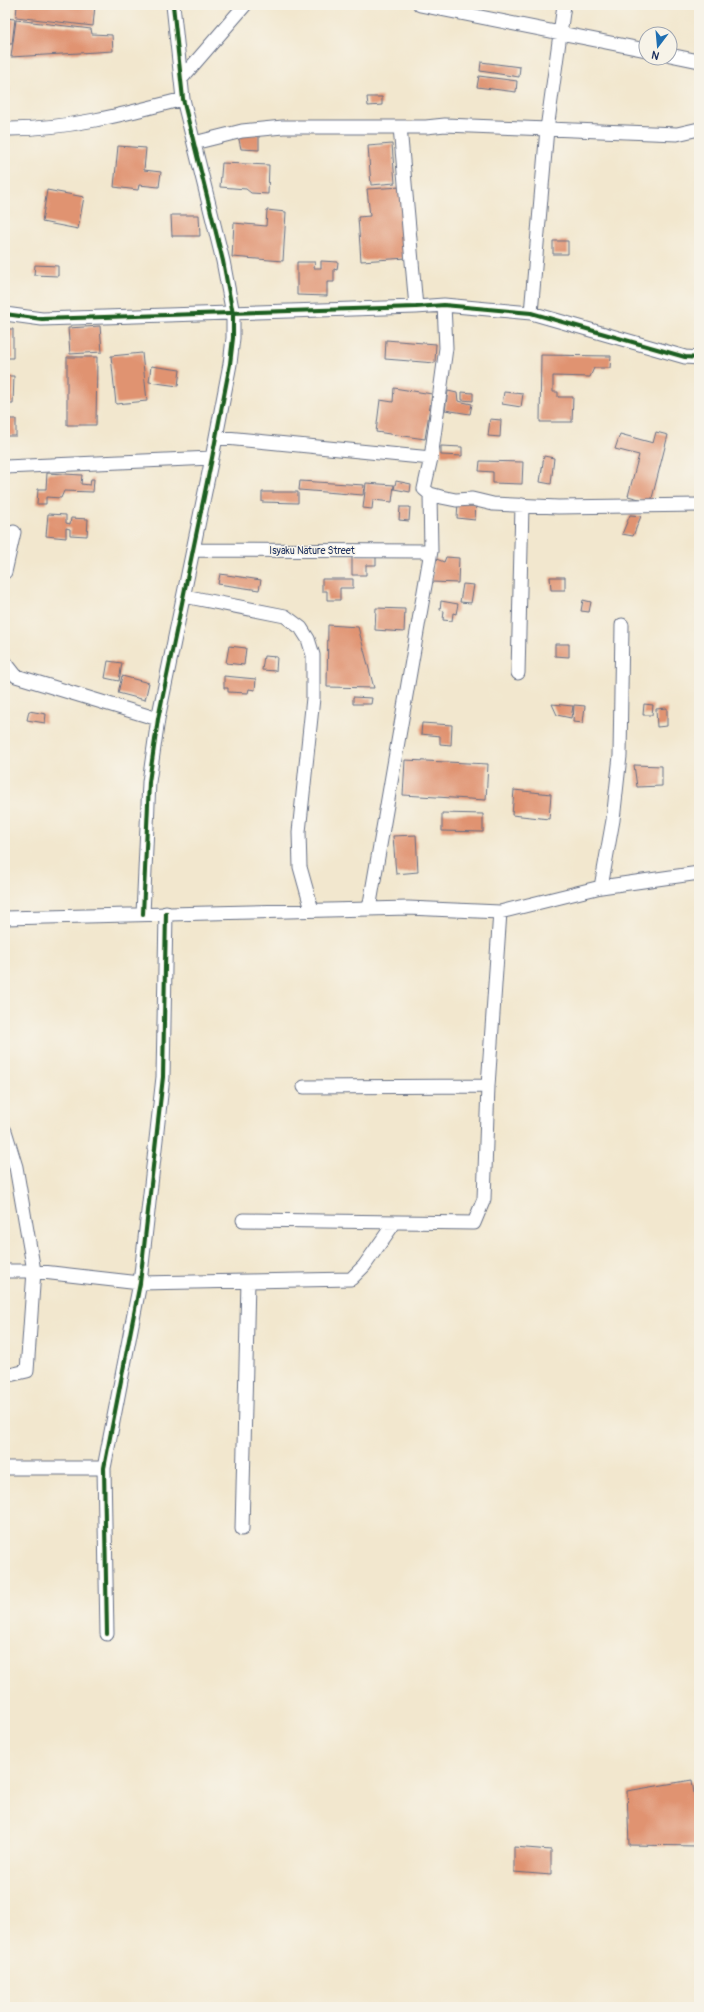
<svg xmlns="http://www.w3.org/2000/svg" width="704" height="2012" font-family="Pangolin,sans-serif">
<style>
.building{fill:#e09371}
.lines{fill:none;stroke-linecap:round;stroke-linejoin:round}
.street-casing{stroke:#666f85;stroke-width:15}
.street{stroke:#fff;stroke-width:13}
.cycleway-casing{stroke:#f7f3e8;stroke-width:6}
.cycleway{stroke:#1b5e20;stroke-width:4}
.labels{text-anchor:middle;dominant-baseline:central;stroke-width:3;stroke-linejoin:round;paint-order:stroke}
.street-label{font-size:10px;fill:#1b2f5e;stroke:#f7f3e8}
</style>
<rect width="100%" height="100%" fill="#f7f3e8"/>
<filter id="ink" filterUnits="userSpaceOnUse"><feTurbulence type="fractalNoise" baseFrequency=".025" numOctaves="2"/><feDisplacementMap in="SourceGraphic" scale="8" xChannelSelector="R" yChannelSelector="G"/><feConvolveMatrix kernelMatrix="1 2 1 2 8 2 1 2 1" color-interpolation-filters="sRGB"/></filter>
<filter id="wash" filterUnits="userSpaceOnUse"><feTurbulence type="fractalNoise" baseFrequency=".012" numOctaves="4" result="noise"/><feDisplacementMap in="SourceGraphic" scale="16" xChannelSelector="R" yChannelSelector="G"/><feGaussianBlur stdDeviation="0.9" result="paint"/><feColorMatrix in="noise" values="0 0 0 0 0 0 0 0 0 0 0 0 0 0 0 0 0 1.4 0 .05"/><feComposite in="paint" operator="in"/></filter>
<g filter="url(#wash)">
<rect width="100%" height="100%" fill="#f2e7ce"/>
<g id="blocks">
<path class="building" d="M17 5H95L93 26 16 17Z
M5 18 15 19 12 44H5Z
M16 20 91 29 92 34 112 35 113 51 11 57Z
M481 62 520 67 519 77 480 71Z
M479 76 517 81 516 92 477 87Z
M5 87 10 88 8 97H5Z
M367 97H382V105L368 106Z
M259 134V150L241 149 238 135Z
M392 144 395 183 371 185 368 146Z
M118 146 146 148 144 170 161 172 159 187 139 185 138 190 114 187Z
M222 163 269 165 268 194 251 193 246 189 220 187Z
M402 187 407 258 361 261 358 217 370 216 367 189Z
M47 190 84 197 78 229 42 222Z
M267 210 286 212 283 261 232 257 234 223 266 226Z
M171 215H199L200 236H172Z
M553 241H568V254H553Z
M321 261 338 262 337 270 334 269V282H327V296L297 295V262H315L314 268H321Z
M35 265 58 266V276L34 275Z
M100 326 102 352 70 354 68 328Z
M5 329H13V358H5Z
M386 340 436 344 435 363 385 359Z
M142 353 147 401 116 404 111 356Z
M541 355 611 356 610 368H594L590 377 553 376V392H558V397H573L572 422H540Z
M67 357H97L96 425H67Z
M151 366 180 370 178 386 149 382Z
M5 376H14L13 404H5Z
M394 388 432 394 425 439 376 432 380 400 393 402Z
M448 391 457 393 458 401 472 404 470 414 445 410Z
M462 392 473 393V401L462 400Z
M504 392 523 394 521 407 502 404Z
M5 419H16V436H5Z
M490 419 501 420 500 437 488 436Z
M656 432 668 435 651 502 628 496 639 455 615 449 620 434 653 443Z
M441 446 462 447V456L441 455Z
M544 456 554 458 551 484 540 482Z
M480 461 523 462 522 484 493 483V472L479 471Z
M47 473 82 475 81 484 90 485 91 479H94L93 492 64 491 61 498 46 497V504H37L38 489H46Z
M300 481 364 485 363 495 299 490Z
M396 481 411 484 410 492 394 489Z
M366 483 394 485 392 502 373 500 372 509 363 508Z
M262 492H298V503L262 502Z
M458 502 476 503 475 520 457 518Z
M400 507H410L409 521 399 520Z
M48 514 66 515V523L70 524 71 518 88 519 87 536 70 535V529L66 528V538L46 536Z
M630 515 641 516 633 536 622 534Z
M352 555 376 556V565H366V575H352Z
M446 557 459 558 458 583 432 582 434 558 444 562Z
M220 574 261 580 259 590 218 584Z
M550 577H565V590H551Z
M322 579H353V588H340V600H327V591H322Z
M463 584 474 585 471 603 460 602Z
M583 600 591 602 589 612 581 611Z
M441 601 458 604 456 614 453 613 452 621 443 620 444 611 440 610Z
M376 608 405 609 404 632 375 630Z
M328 625 358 627 374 688 327 687Z
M555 644H569V657L555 656Z
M229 646 246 648 244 665 226 663Z
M264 656 277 657 276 671 262 670Z
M108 661 122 663 119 681 105 678Z
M122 676 149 683 145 700 118 693Z
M224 676 256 679 255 690 249 689 248 693 228 692V688H224Z
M353 697 372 698 371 704H353Z
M552 704 573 706 571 718 557 715Z
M644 704 653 705 652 715H643Z
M574 705 585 706 583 723 573 722Z
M667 708V726L657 727 656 709Z
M29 711 46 714 45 723 27 720Z
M422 723 452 725 451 745 440 744V736L421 734Z
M405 760 488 764 486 800 403 795Z
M634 765 662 766V786L637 787Z
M514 790 551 794 549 819 512 815Z
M442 813 483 814V832L442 831Z
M416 835 418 872 396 874 393 836Z
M692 1780 699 1827V1846L629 1845 627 1791Z
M514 1847 551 1850V1875L514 1872Z"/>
</g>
</g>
<g filter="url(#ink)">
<use href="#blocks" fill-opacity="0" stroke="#666f85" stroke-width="1"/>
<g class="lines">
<g class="street-casing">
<path id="street" d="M420 5 646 50
M670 55 699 61
M181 79 245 5
M400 127 416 307
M5 129C65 130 126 114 183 99
M194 143 242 131 283 127H426L445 125 677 134 699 129
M444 305 446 348 431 458 424 489 430 494 441 497 456 500 472 499 493 504 558 507 699 505
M531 313 547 129 564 5
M5 314 42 319 416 307 444 305 531 313 685 357 699 358
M216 437 431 458
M5 467 212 458
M194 550 431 551
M5 572 14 532
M184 596 285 616 301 628 308 639 313 655V698L299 832 300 867 312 910
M5 662 16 676 158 719
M518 673 522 505
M601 887 613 820 620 756 622 625
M369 909 431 551 430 494
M143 914 149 782 158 719 212 458 230 364 233 338V314L223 261 183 99 173 5
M5 918 408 908 500 912 601 887 699 873
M304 1087 488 1086
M5 1131 16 1167 34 1271 27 1371 5 1376
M243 1220 474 1223 484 1199 488 1086 500 912
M5 1271H34L140 1283 351 1279 364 1266 395 1222
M5 1468H104
M242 1529 248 1281
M107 1634 104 1468 140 1283 163 1077 166 913"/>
</g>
<use href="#street" class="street"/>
<g class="cycleway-casing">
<path id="cycleway" d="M5 314 42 319 416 307 444 305 531 313 685 357 699 358
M143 914 149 782 158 719 212 458 230 364 233 338V314L223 261 183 99 173 5
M107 1634 104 1468 140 1283 163 1077 166 913"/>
</g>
<use href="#cycleway" class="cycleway"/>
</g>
</g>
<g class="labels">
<g class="street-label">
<text x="312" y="551">Isyaku Nature Street</text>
</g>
</g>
<rect width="704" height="2012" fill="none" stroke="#f7f3e8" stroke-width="20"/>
<g transform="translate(658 46) rotate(196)"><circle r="19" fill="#f7f3e8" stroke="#9fa5b1"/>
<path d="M0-3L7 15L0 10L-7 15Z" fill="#1f6fb2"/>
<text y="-6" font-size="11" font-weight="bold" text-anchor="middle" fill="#1b2f5e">N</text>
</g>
</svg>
